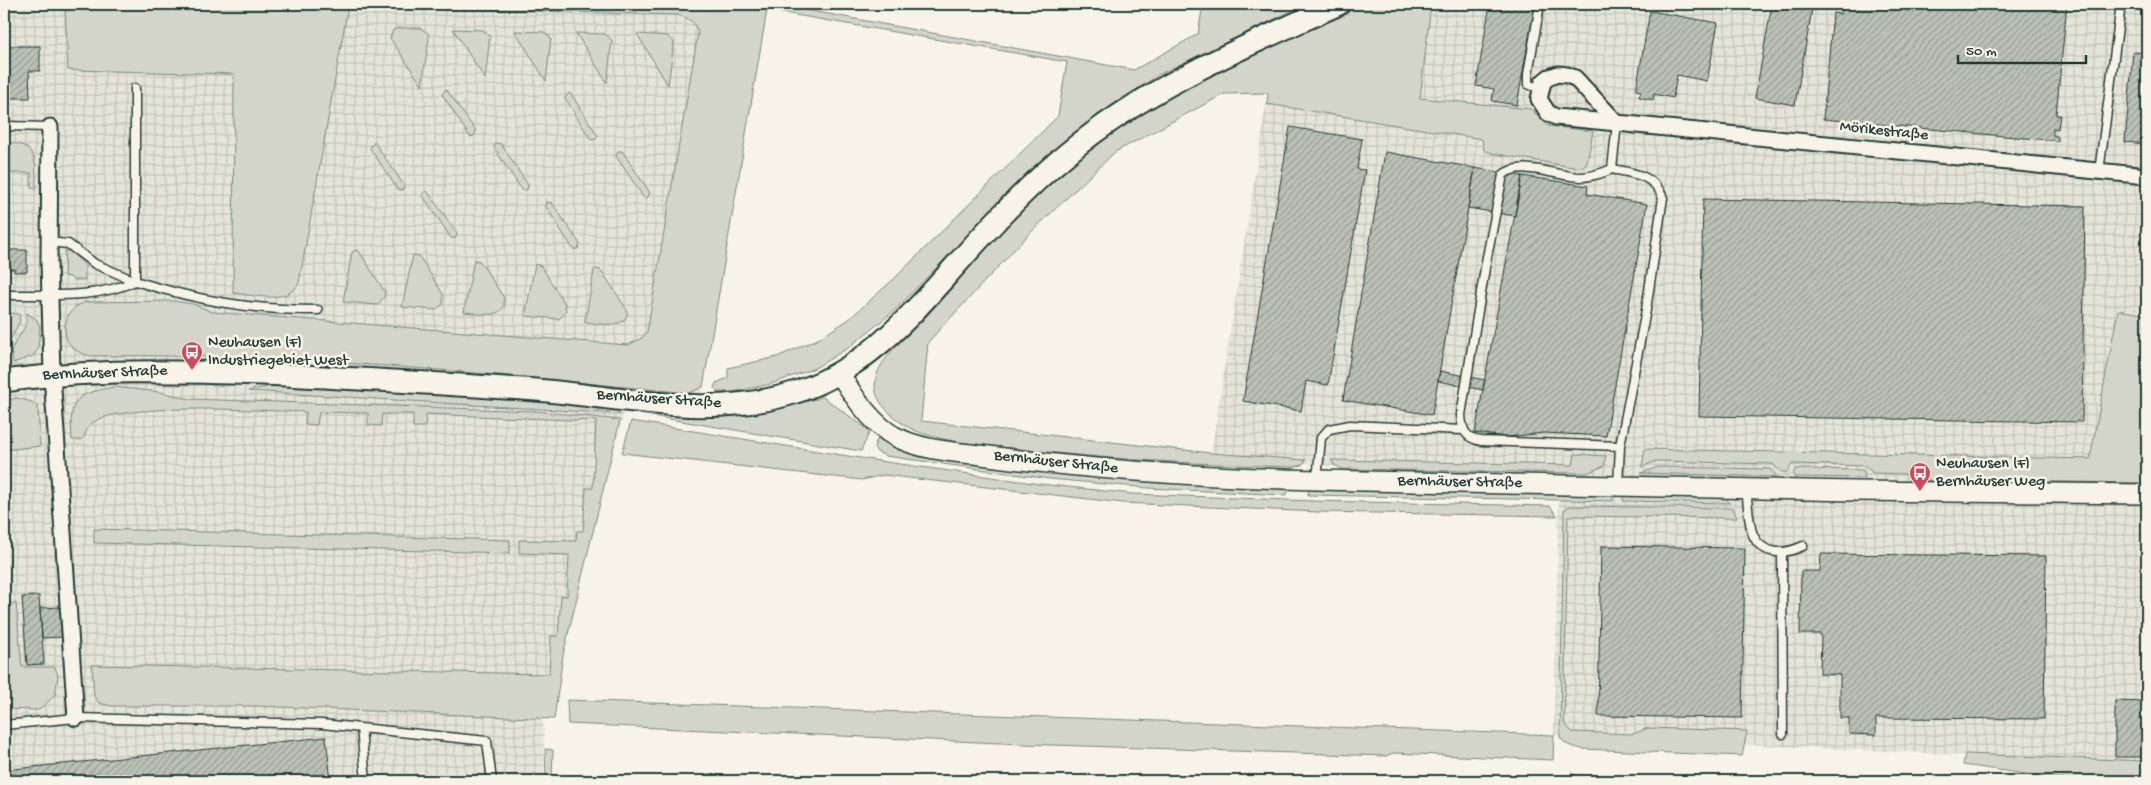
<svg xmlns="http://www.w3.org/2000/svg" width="2151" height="785" font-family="'Gochi Hand',sans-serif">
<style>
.industrial{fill:url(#industrial-grid)}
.green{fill:#d3d5ca;stroke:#79897f}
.building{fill:url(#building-hatch);stroke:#1f3d34}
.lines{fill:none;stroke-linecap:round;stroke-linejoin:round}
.service-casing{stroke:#1f3d34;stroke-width:11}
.minor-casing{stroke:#1f3d34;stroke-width:19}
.tertiary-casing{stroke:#1f3d34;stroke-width:22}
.secondary-casing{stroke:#1f3d34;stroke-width:25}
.service{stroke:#f7f3e8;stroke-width:8}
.minor{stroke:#f7f3e8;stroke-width:15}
.tertiary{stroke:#f7f3e8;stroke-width:19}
.secondary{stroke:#f7f3e8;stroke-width:21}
.labels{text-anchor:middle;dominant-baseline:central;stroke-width:5;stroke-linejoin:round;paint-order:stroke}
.street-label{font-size:16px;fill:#1f3d34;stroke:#f7f3e8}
.poi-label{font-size:16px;fill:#1f3d34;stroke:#f7f3e8;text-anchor:start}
</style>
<defs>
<pattern id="industrial-grid" width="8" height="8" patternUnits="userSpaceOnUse" patternTransform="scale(1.25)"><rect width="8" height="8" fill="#e5e4d9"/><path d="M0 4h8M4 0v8" fill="none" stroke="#c4c4bb"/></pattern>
<pattern id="building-hatch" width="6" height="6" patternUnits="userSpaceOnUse" patternTransform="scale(1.25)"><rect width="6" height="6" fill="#bbc1b6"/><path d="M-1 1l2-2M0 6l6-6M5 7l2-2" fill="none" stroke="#979e95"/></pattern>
</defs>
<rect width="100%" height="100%" fill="#f7f3e8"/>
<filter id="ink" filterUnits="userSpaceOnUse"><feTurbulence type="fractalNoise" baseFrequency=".02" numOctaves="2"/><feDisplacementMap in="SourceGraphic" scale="10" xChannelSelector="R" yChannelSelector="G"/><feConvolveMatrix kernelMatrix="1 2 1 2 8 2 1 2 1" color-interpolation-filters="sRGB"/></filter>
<g filter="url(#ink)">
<path class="industrial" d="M4 4H660L765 7 701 397 630 391 543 702 544 781H4Z
M1433 4H2147V764L1554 735 1559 485 1502 484 1211 453 1268 93 1412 105Z"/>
<path class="green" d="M65 4H608L767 10 703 387 689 393C490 374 291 353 91 356 88 355 82 354 79 352 57 341 62 308 86 302L173 301 193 304 212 312 628 345 642 338 647 332 698 33C694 22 690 18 678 15L348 6 299 283C287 305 254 295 233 293L234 74 68 70Z
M1203 4H1306L1160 74 1093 118 1035 167 894 311 848 348 815 368 771 384 733 392H718L714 388 716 383 728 378V368L777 357 818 339 848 320 894 279 1058 116 1067 62 778 12 779 5 1134 70 1198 34Z
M1353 4H1431L1420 98 1531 109 1548 126 1593 131 1587 163 1583 167 1578 168 1491 153 1484 150 1482 139 1267 104 1268 93 1224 94 1115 152 1028 235 928 342 921 421 1211 453 1306 460 1302 465 1294 467C1202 464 1112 460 1020 449 992 446 951 443 925 434 910 430 895 420 885 408 855 374 901 344 922 321 967 272 1005 218 1055 174 1142 98 1249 52 1353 4Z
M398 28H420L428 33 429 38 422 85 390 38 393 30Z
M453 29 483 30 490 36 485 79Z
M515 31 544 32 551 38 546 81Z
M576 33 605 34 612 40 607 83Z
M637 34 667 36 674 42 668 85Z
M446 89 476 131 474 136 470 137 442 94Z
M569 93 571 94 598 136 596 139 591 140 565 98Z
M4 142C38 143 36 161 36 189L31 188V173H4Z
M374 142 404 185 403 190H398L370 148Z
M496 143 501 144 528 185 527 190H522L494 148Z
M618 151H622L650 193 648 197 644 198 616 156Z
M427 191 457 233 456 238H451L423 196V193Z
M547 202 552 203 580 244 578 249H573L546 207Z
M356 250 359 251 385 292 384 297 378 305 343 302 352 252Z
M65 251H70L85 265V280H73L70 277 64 276Z
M413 255 419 256 443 294V304L436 310 402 307Z
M474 260 480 261 504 298V307C496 319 477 313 464 312Z
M535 264 541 266 565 304 566 312 559 319 525 316Z
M596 269 601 270 627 310C629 331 598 323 585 322L594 270Z
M2118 310 2147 315V483L1908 480V474L1872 473 1866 466 1792 464 1788 472H1781L1773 464 1656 461 1642 467 1645 449 2090 459Z
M4 313 19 314 20 321 4 352Z
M27 313 37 320 40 327 38 349 33 356 13 363 11 350 27 323Z
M271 386 470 394 619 409 620 414 248 391Z
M114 387 160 392 190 399 535 411 620 420 563 655 554 719 257 706H112L99 703 94 696 92 665 549 674 551 636H558L561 596H567L569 555 519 553V540L576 541 577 531H583L586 488H593L596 421 426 414 425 427H413V414H382L381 426 368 425V413L319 412 317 425 305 424 306 412C267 411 117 401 91 424 86 428 86 436 81 440H72C69 399 74 394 114 387Z
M823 397 870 431 861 451 639 414 642 406 747 413 793 405Z
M17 398 32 402 38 407 40 446 4 450V401Z
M631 421 879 461 1040 484 1133 494 1313 501 1550 506 1557 516 1318 512 1123 503 883 475 862 480 622 453Z
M881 439 886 442 1284 486 1288 489V493L1285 495 1148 488 1050 479 886 456 877 452 874 447 877 440Z
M1575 454 1606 456 1604 466 1587 473 1342 469 1334 465 1331 460 1573 465Z
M1658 467 1770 469 1777 477 1641 473Z
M1796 469 1863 470 1865 478 1794 477V471Z
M1309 488 1613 490V501L1308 495Z
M1623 491 1724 497 1730 503 1623 501Z
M1569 506 1733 508 1737 518 1568 516 1564 723 1572 732 1633 734 1648 728 1747 731 1742 756 1583 749C1574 747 1565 746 1560 737L1564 510Z
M94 529 510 540V553L94 543Z
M16 603 22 667H55L58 676 55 695 39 710 4 709V604Z
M567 700 1554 735 1553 760 1393 753 1386 756 1023 744 568 724Z
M545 749 553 750 552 781H546Z
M1965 754 2147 761V781H2075L1963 765Z"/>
<path class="building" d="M1490 4H1535L1517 105 1492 101 1494 89 1476 86Z
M1687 4H1714L1713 8Z
M1772 4H1813L1795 105 1755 98Z
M1842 4H2067L2056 115H2060L2058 129 2053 128V135L2058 137V141L1823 119 1833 13 1841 14Z
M1650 11 1718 23 1707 81 1677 75 1673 98 1654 94 1653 100 1639 97 1641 91 1636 90Z
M4 46H40V71H29L30 98H4Z
M2133 52 2147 53V144L2125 142Z
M1290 127 1362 139 1357 169 1365 170 1328 385 1306 381 1301 411 1243 401Z
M1385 152 1475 168 1432 415 1343 400Z
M1475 168 1522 176 1515 216 1468 208Z
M1522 176 1588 186 1587 194 1647 204 1606 436 1544 433 1507 437 1475 433Z
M1703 199 2085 206 2082 422 1699 416Z
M4 250H27V272H14V269H5Z
M1440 371 1485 380 1483 390 1438 381Z
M1601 546 1745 548 1742 718 1598 716Z
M1821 554 2046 556 2044 719 1876 718V735L1849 734V718H1840V675L1820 674 1821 634H1800L1801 571H1820Z
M39 596 44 664 27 665 22 597Z
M61 607 63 637 42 638 40 608Z
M2115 701 2147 702V757H2115Z
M326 737 331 781H4V770Z
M1571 774 1590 778V781H1570Z
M1591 775 1611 778V781H1590Z"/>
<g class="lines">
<g class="service-casing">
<path id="service" d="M1540 89 1528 84V74L1540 4
M1617 123 1612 169C1633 173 1655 175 1663 198L1646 310 1620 446 1618 485
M4 126 50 127
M1612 169C1602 173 1592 177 1581 177 1559 177 1520 159 1503 175L1486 262 1461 415C1462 431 1466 438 1481 441L1620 446
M2099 172 2121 4
M49 242 68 244 95 264 135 281V88
M4 295C48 294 94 300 135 281 200 301 251 310 318 310
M1317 480 1321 438 1329 429 1350 425 1463 430
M1746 489C1748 503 1748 522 1753 535 1763 557 1786 554 1803 546
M1782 553 1783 734
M4 725 76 718 322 724 487 741 492 781
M361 728 366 781"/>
</g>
<g class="minor-casing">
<path id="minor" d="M1617 123 1575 78 1567 75 1558 74 1549 77 1543 82 1539 99 1548 113 1556 117 1617 123 2147 176
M50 127 49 261 52 375 76 718"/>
</g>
<g class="tertiary-casing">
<path id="tertiary" d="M840 374C853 396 871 423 894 436 922 451 958 452 989 456 1098 471 1207 477 1317 480L1854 491 2147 494"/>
</g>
<g class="secondary-casing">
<path id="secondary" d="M4 381C90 369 176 371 262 374 353 378 445 384 536 390 623 397 713 421 799 391 863 369 905 322 948 274 986 231 1024 189 1068 153 1148 86 1246 46 1339 4"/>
</g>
<use href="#service" class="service"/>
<use href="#minor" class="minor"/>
<use href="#tertiary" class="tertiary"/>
<use href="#secondary" class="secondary"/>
</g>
</g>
<defs>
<g id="bus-pin" transform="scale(1.125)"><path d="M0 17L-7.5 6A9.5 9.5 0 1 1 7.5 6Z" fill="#d1495b" stroke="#f7f3e8"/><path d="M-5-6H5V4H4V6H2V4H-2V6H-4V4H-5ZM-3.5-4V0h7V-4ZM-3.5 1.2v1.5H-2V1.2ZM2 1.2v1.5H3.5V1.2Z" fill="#fff"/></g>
</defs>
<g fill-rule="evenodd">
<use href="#bus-pin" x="192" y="352"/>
<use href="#bus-pin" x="1920" y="473"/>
</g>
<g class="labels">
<g class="street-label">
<text transform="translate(1884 132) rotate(6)">Mörikestraße</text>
<text transform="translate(105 374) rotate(-2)">Bernhäuser Straße</text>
<text transform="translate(659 400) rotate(4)">Bernhäuser Straße</text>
<text transform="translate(1056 463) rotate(6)">Bernhäuser Straße</text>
<text transform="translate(1460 483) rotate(1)">Bernhäuser Straße</text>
</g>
<g class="poi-label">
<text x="208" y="343">Neuhausen (F)<tspan x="208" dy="18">Industriegebiet West</tspan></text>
<text x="1936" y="464">Neuhausen (F)<tspan x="1936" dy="18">Bernhäuser Weg</tspan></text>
</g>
</g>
<rect width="2151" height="785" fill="none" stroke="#f7f3e8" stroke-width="20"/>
<rect x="10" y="10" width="2131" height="765" fill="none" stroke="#1f3d34" stroke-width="2" filter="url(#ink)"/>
<path d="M1958 55v8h128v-8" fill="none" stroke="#1f3d34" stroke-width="2.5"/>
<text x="1966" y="55" font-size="15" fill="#1f3d34" stroke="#f7f3e8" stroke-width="4" paint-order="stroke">50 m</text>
</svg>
